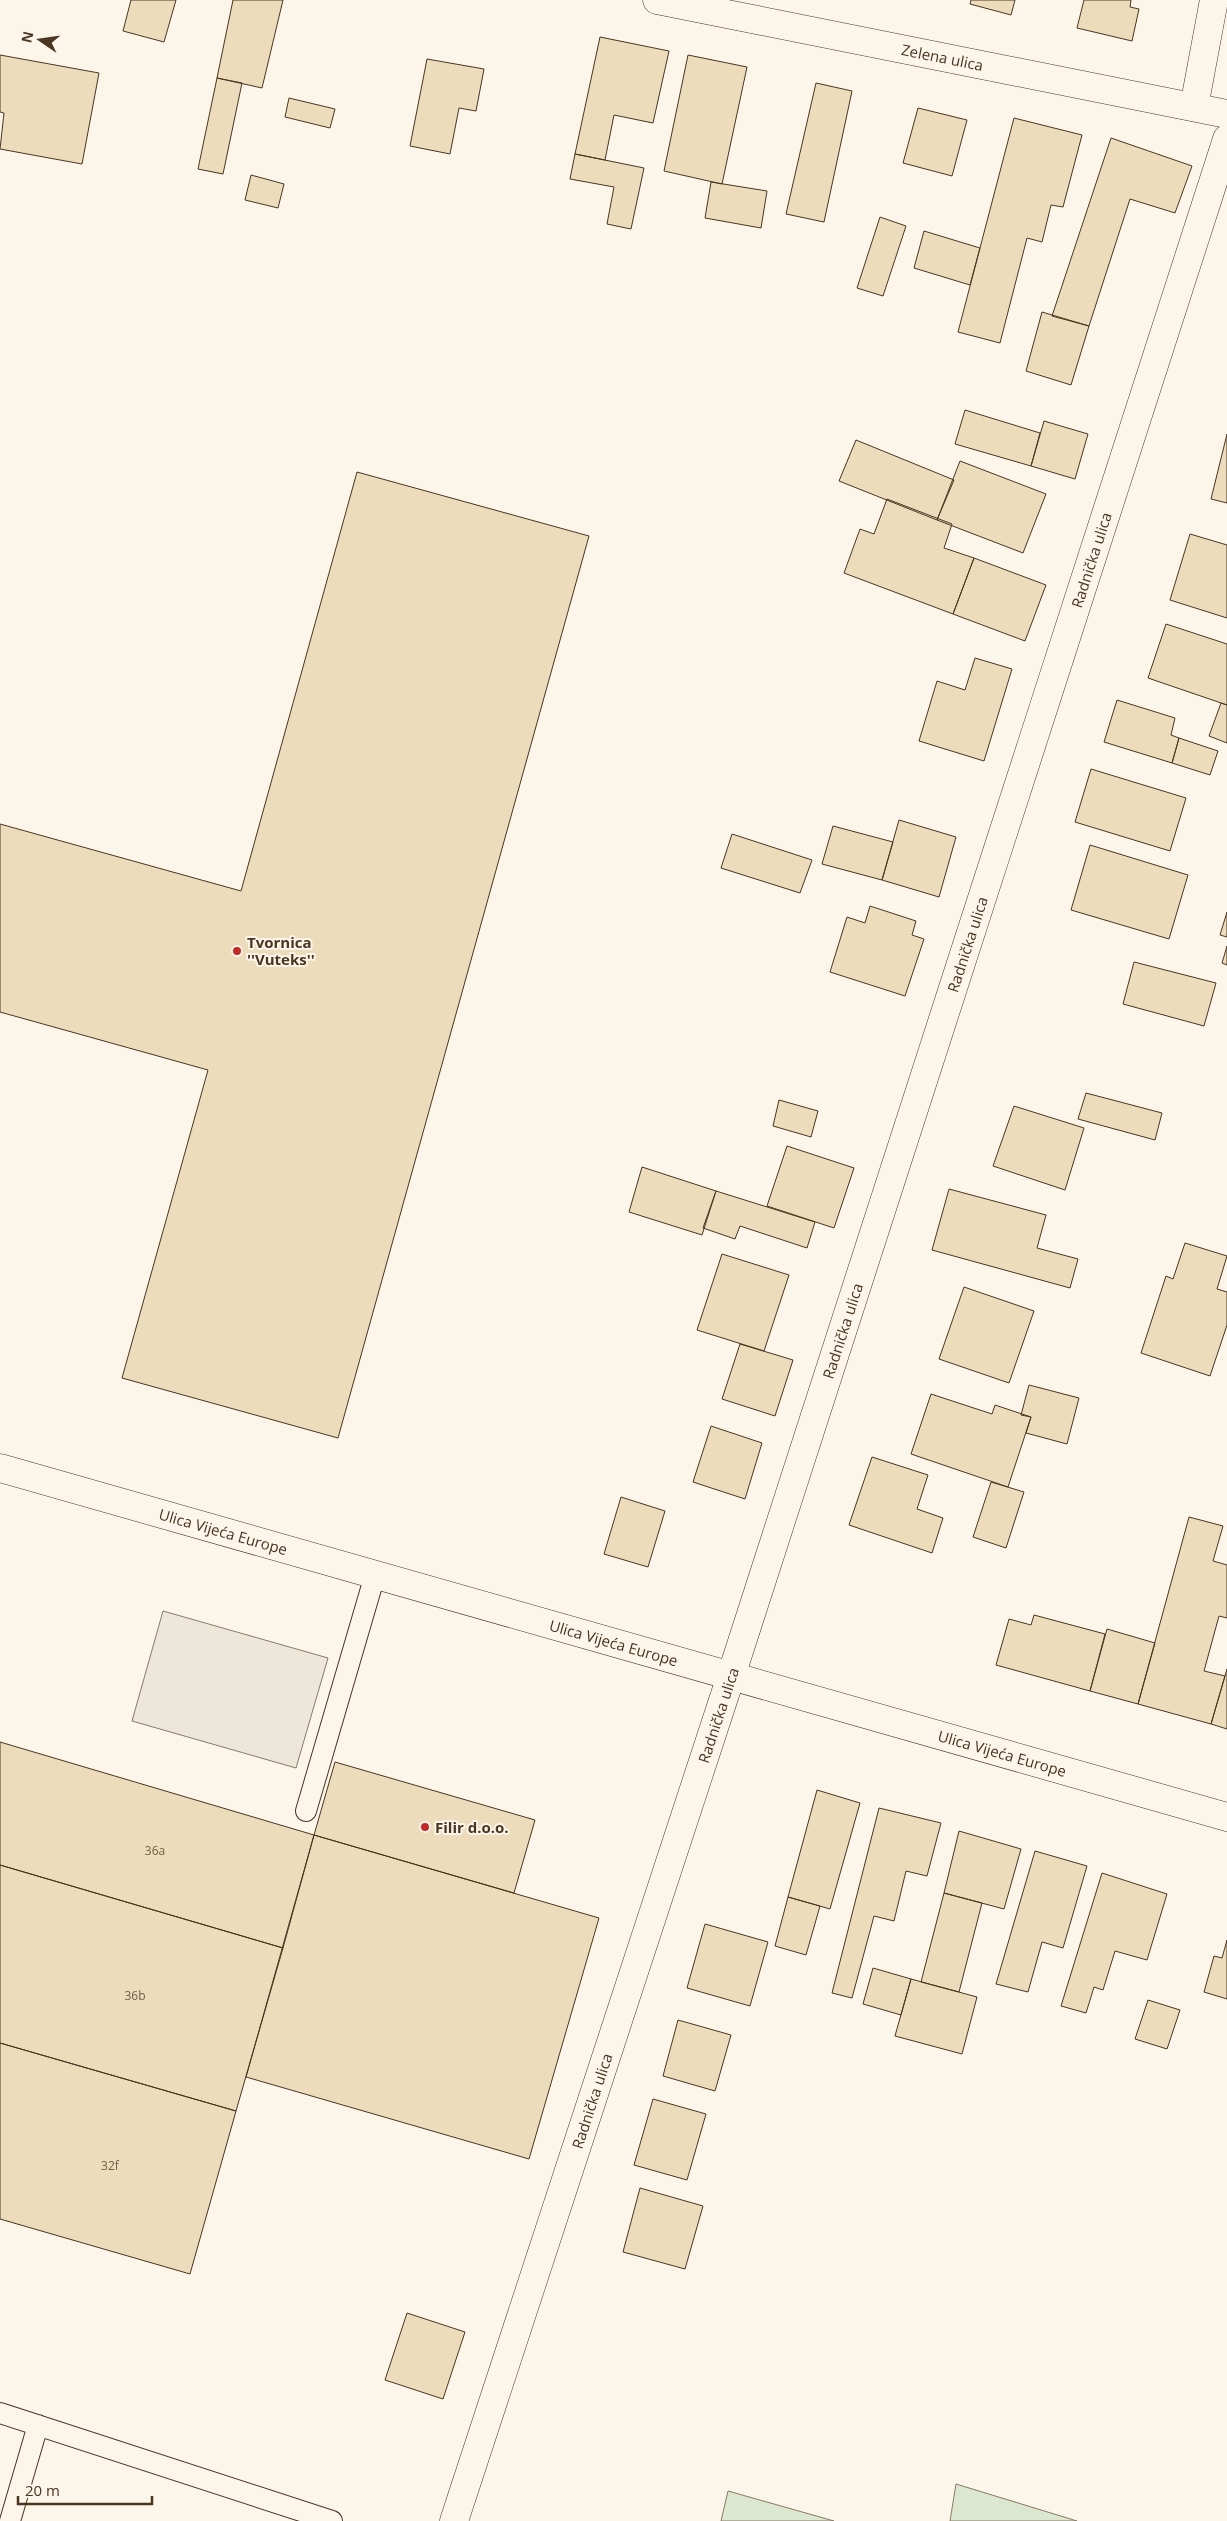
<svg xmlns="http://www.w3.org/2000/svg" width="1227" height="2521" font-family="'Open Sans',sans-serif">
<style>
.green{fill:#dce7d0;stroke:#887966}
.parking{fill:#ede7d9;stroke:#887966}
.building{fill:#ecdcbc;stroke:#4a3520}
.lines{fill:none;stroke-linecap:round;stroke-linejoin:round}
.lane-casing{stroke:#4a3520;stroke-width:22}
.street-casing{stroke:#4a3520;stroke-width:29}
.lane{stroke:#fbf6e9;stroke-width:20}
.street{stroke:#fbf6e9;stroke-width:28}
.poi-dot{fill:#c62828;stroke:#fbf6e9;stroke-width:2}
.labels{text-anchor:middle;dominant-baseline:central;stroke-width:4;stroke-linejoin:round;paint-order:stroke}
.number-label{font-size:12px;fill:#725f47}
.street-label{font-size:15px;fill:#4a3520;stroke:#fbf6e9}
.poi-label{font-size:15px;font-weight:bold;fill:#4a3520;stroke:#fbf6e9;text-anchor:start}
</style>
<rect width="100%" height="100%" fill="#fbf6e9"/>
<path class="green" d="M956 2484 1077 2521H950Z
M728 2491 834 2521H721Z"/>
<path class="parking" d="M163 1611 328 1658 296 1768 132 1721Z"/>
<path class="building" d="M131 0H176L164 42 123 31Z
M233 0H283L262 88 217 78Z
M971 0H1015L1011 15 970 4Z
M1084 0H1131L1130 7 1139 9 1132 41 1077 28Z
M600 37 669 51 653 123 614 115 605 160 575 154Z
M0 55 99 73 82 164 0 149 4 113 0 112Z
M688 55 747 67 722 184 664 171Z
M427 59 484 69 476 111 459 108 450 154 410 146Z
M217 78 242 83 223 174 198 169Z
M816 83 852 91 824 222 786 214Z
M289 98 335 109 330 128 285 117Z
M918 108 967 120 952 176 903 163Z
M1014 118 1082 135 1063 207 1051 205 1042 242 1027 238 1000 343 958 332Z
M1111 138 1192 166 1175 213 1130 199 1089 326 1052 316Z
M575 154 644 168 631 229 607 224 614 187 570 179Z
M251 175 284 184 278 208 245 200Z
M711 182 767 191 761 228 705 218Z
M880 217 906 226 883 296 857 288Z
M924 231 980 248 970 285 914 268Z
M1042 312 1089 326 1071 385 1026 371Z
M965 410 1040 433 1031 466 955 444Z
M1044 421 1088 434 1075 479 1031 466Z
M1227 434V503L1211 499Z
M856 440 954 480 937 520 839 481Z
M960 461 1046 494 1023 553 937 520Z
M357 472 589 536 338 1438 122 1378 208 1070 0 1012V824L241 891Z
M887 499 952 524 944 548 974 558 953 614 844 573 860 529 874 534Z
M1190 534 1227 545V618L1170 600Z
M974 558 1046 585 1025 641 953 614Z
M1166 624 1227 644V705L1148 678Z
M975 658 1012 669 984 761 919 741 937 681 965 690Z
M1117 700 1175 718 1171 735 1179 738 1172 763 1104 742Z
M1221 703 1227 705V743L1209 736Z
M1179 738 1218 751 1210 775 1172 763Z
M1091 769 1186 798 1170 851 1075 822Z
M899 820 956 837 939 897 882 880Z
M833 826 893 842 882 880 822 864Z
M732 834 812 860 800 893 721 868Z
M1090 845 1188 875 1169 939 1071 910Z
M870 906 916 921 912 935 924 939 905 996 830 972 847 917 865 923Z
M1227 912V937L1220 935Z
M1227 946V965L1222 963Z
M1134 962 1216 983 1204 1026 1123 1004Z
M1086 1093 1162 1113 1155 1140 1078 1119Z
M779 1100 818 1111 811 1137 773 1126Z
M1014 1106 1084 1128 1065 1190 993 1166Z
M787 1146 854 1168 834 1228 767 1206Z
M642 1167 716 1191 702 1235 629 1212Z
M949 1189 1046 1215 1037 1248 1078 1259 1070 1288 932 1250Z
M716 1191 815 1222 807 1248 740 1226 735 1239 703 1228Z
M1185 1243 1227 1256 1217 1289 1227 1292V1325L1210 1376 1141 1353 1166 1276 1173 1279Z
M722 1254 789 1275 764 1351 697 1330Z
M964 1287 1034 1311 1009 1383 939 1359Z
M740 1344 793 1360 775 1416 722 1399Z
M1029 1385 1079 1398 1067 1444 1026 1433 1031 1417 1021 1415Z
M931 1394 992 1414 995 1405 1031 1417 1008 1487 911 1454Z
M711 1426 762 1443 745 1499 693 1482Z
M872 1457 928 1475 917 1509 943 1518 932 1553 849 1525Z
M991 1482 1024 1492 1006 1548 973 1537Z
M621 1497 665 1511 648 1567 604 1554Z
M1189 1517 1223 1526 1213 1561 1227 1565V1618L1219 1616 1204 1671 1225 1676 1211 1724 1138 1704Z
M1034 1615 1105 1634 1090 1691 996 1665 1009 1619 1031 1625Z
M1107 1629 1155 1643 1138 1704 1090 1691Z
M1227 1669V1729L1211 1724Z
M0 1742 314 1835 283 1948 0 1865Z
M335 1762 535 1820 514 1893 314 1835Z
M817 1790 860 1803 830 1909 788 1897Z
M879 1808 941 1823 927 1876 906 1871 894 1921 874 1916 852 1998 832 1993Z
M959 1831 1021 1849 1004 1909 944 1893Z
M314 1835 599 1918 529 2159 246 2077Z
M1035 1851 1087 1866 1063 1948 1042 1942 1028 1992 996 1984Z
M0 1865 283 1948 236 2111 0 2043Z
M1102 1873 1167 1894 1147 1960 1115 1951 1103 1990 1094 1987 1086 2013 1061 2006Z
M944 1893 982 1903 959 1992 921 1982Z
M788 1897 820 1906 806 1955 775 1946Z
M705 1924 768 1942 750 2006 687 1988Z
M1227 1940V1999L1204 1992 1214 1956 1222 1958Z
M873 1968 911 1979 901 2015 863 2004Z
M911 1979 977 1997 962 2054 895 2036Z
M1148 2000 1180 2010 1167 2049 1135 2039Z
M678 2020 731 2035 715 2091 663 2076Z
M0 2043 236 2111 190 2274 0 2219Z
M653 2099 706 2114 687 2180 634 2165Z
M640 2188 703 2206 685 2269 623 2252Z
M407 2313 465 2332 443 2399 385 2380Z"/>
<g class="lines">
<g class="lane-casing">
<path id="lane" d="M306 1811 375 1575
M0 2413 332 2521
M10 2521 38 2425"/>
</g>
<g class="street-casing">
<g id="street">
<path id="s1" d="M657 0 1227 114"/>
<path d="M1194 107 1214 0"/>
<path id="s2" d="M0 1468 1227 1817"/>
<path id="s3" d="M454 2521 731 1676 1227 139"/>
</g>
</g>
<use href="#lane" class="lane"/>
<use href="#street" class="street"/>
</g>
<g class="poi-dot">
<circle cx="237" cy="951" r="5"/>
<circle cx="425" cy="1827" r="5"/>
</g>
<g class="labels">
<g class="number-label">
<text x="155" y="1850">36a</text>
<text x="135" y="1995">36b</text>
<text x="110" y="2165">32f</text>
</g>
<g class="street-label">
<text stroke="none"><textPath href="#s1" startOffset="291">Zelena ulica</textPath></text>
<text stroke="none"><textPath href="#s3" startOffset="2062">Radnička ulica</textPath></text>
<text stroke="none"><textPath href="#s3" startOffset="1658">Radnička ulica</textPath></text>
<text stroke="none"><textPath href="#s3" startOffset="1252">Radnička ulica</textPath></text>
<text stroke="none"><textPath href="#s2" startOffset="232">Ulica Vijeća Europe</textPath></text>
<text stroke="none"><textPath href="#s2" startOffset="638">Ulica Vijeća Europe</textPath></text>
<text stroke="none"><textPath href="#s3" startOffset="848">Radnička ulica</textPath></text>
<text stroke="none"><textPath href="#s2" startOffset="1042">Ulica Vijeća Europe</textPath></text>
<text stroke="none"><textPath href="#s3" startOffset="442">Radnička ulica</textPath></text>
</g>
<g class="poi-label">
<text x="247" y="942">Tvornica<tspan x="247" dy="17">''Vuteks''</tspan></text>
<text x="435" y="1827">Filir d.o.o.</text>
</g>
</g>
<g transform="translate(40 40) rotate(283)" stroke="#fbf6e9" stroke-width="4" paint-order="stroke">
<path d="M0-4L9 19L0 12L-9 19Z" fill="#4a3520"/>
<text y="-8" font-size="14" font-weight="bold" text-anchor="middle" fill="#4a3520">N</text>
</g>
<path d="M18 2496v8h134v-8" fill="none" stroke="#4a3520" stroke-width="2.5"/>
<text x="25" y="2496" font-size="15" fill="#4a3520" stroke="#fbf6e9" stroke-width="4" paint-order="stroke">20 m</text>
</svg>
